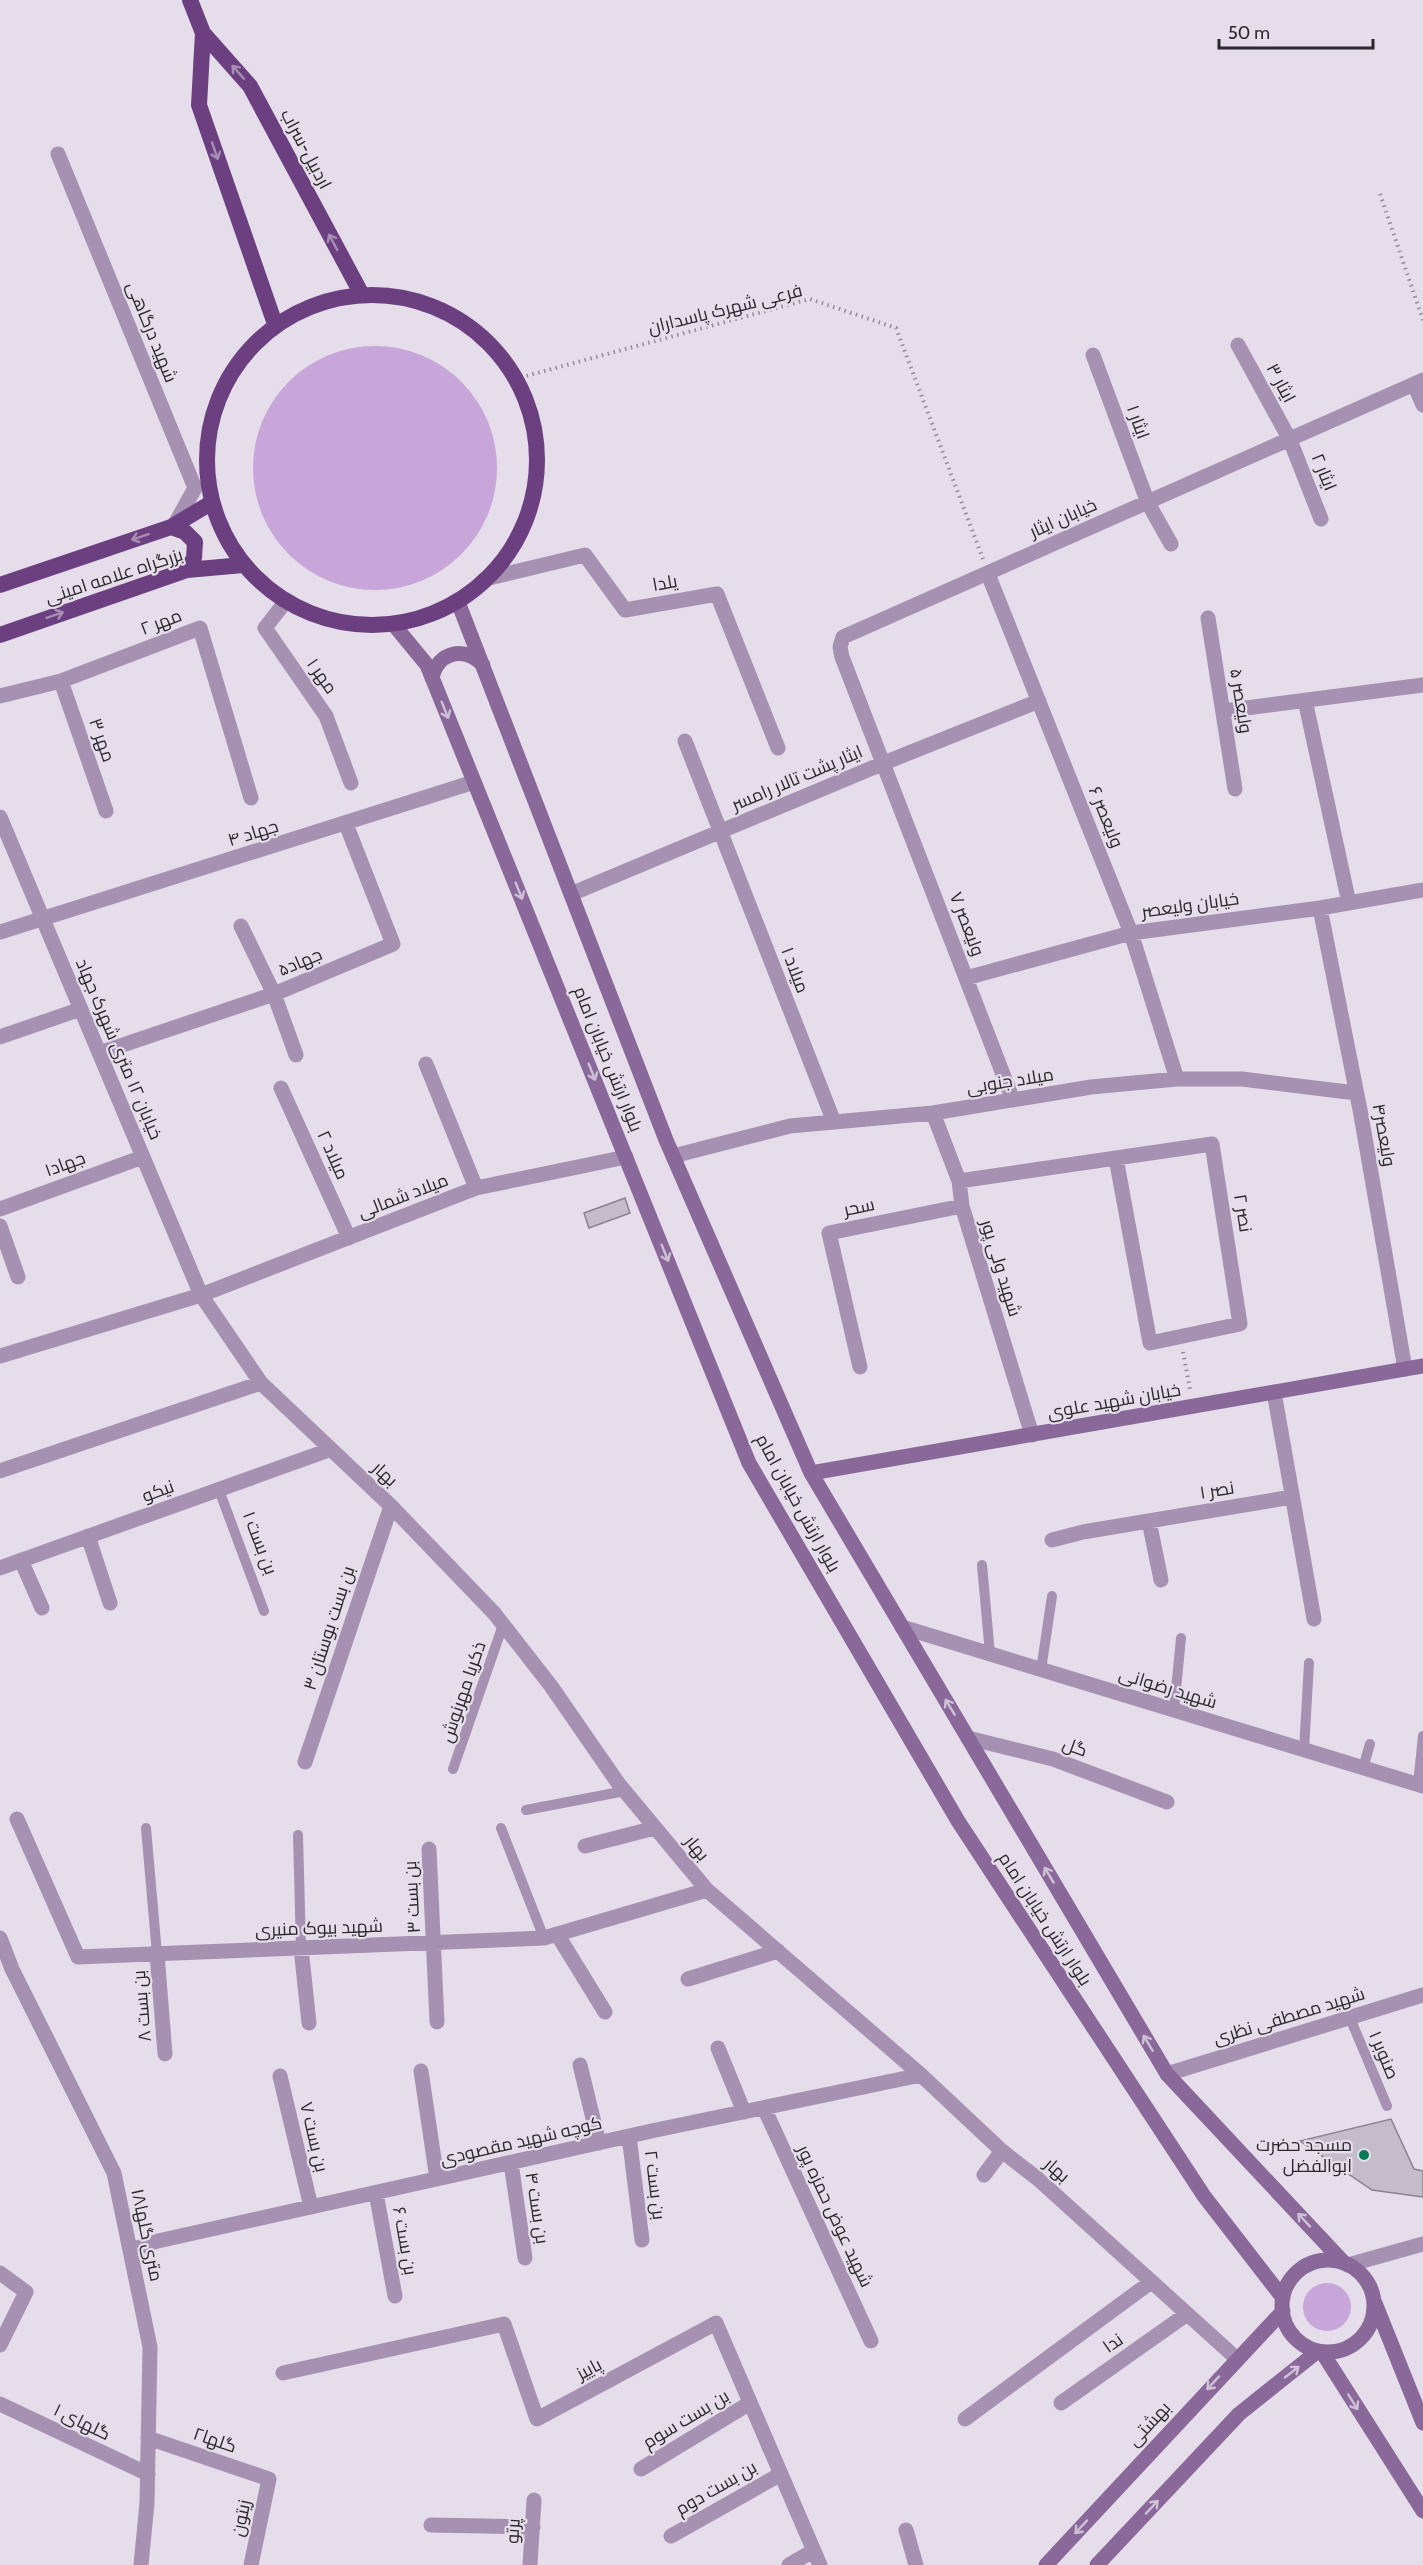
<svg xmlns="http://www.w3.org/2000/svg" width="1423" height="2565" font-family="Cabin,Cairo,sans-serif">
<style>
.green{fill:#c8a6d9}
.building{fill:#c4bcc8;stroke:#8a828e;stroke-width:1.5}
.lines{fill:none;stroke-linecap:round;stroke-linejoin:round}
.path{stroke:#938d96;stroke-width:4;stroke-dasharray:1.5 4.5;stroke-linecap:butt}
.service{stroke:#a691b2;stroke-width:10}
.minor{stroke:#a691b2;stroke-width:15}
.secondary{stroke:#8a699a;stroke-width:15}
.trunk{stroke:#6c4080;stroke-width:16}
.oneway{stroke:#a88eb5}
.oneway2{stroke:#cec0d6}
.poi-dot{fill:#077b57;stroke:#e5ddea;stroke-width:2}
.labels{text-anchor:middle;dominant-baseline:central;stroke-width:4.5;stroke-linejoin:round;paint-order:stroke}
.street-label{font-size:18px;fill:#2b282c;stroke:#e5ddea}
.poi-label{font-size:18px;fill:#2b282c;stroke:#e5ddea;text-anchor:end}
</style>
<rect width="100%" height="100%" fill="#e5ddea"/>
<path class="green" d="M253 468a122 122 0 1 1 244 0a122 122 0 1 1-244 0Z
M1303 2307a24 24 0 1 1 48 0a24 24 0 1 1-48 0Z"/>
<path class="building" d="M625 1198 630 1213 589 1228 584 1213Z
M1391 2119 1414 2169 1423 2171V2197L1372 2190 1300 2141Z"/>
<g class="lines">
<path class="path" d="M1380 194 1423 320
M515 379 810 299 896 328 983 559
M1183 1352 1190 1389"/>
<path class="service" d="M219 1490 264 1611
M982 1565 990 1654
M1041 1670 1052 1596
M1174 1710 1181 1638
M1304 1750 1309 1663
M1363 1768 1370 1744
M453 1769 503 1625
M1418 1784 1423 1736
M526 1810 625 1791
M146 1828 157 1954
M501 1828 544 1938
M298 1835 301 1948
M1350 2018 1387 2106"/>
<path class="minor" d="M58 154 195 488 175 524
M1238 345 1290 440 1321 519
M1093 355 1148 503 1171 544
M1414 384 1423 405
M988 574 1131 933 1177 1079
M485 579 585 555 625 610 717 594 778 748
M286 601 265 628 326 716 351 783
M1208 618 1235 789
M61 681 106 811
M0 696 61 681 200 628 251 798
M1305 700 1349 903
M1223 711 1423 685
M685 741 834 1122
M0 817 201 1295 261 1383 391 1506 494 1613 551 1686 618 1783 707 1890 921 2075 1002 2151 1038 2179 1236 2358
M571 894 884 763 1039 701
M1320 908 1361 1115 1405 1369
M241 926 274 994 296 1055
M0 932 474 782
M966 978 1131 933 1320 908 1423 890
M0 1037 81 1009
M99 1053 274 994 393 944 346 824
M426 1064 476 1188
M281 1088 349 1238
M1013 1100 842 657 840 647 843 637 1423 380
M933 1113 959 1181 962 1206 1032 1435
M673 1156 790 1126 933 1113 1091 1087 1177 1079H1242L1356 1093
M959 1181 1212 1144 1240 1324 1150 1343 1116 1158
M0 1209 143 1157
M0 1226 18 1277
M0 1356 201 1295 476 1188 626 1157
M860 1367 829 1233 962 1206
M1274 1392 1314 1619
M0 1471 261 1383
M1149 1521 1161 1580
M88 1536 110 1603
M1052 1540 1083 1532 1292 1497
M21 1560 42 1608
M0 1568 329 1450
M902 1627 1423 1786
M968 1738 1053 1759 1167 1802
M305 1762 391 1506
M17 1819 78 1957 544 1938 707 1890
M585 1846 655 1828
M429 1849 437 2022
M557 1934 605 2012
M0 1938 12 1969 114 2173 150 2347 147 2503 141 2565
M301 1948 309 2023
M157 1954 165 2054
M688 1979 778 1951
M718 2048 744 2112
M580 2065 599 2143
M421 2071 437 2179
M1167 2074 1423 1995
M280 2076 311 2207
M764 2108 871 2341
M629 2136 642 2240
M511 2163 525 2258
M984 2175 1002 2151
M376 2193 395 2296
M131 2250 158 2241 656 2130 921 2075
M1348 2265 1423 2244
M0 2273 26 2292 0 2345
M283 2373 504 2324 537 2419 716 2323 820 2565
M1061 2403 1187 2314
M0 2404 148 2474
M965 2419 1151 2282
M148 2438 269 2479 251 2565
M641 2469 750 2403
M431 2525 533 2527
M906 2530 916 2565
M671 2536 781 2474
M530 2565 534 2500
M789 2565 813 2551"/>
<path class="secondary" d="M458 602 666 1140 811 1473 1167 2074 1344 2263
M394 625 427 665 749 1463 958 1821 1204 2196 1283 2298
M432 678C438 651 465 646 483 665
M811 1473 1423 1366
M1282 2306a46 46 0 1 1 92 0a46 46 0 1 1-92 0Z
M1375 2303 1423 2423
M1322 2352 1423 2511
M1046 2565 1283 2311
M1097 2565 1239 2414 1318 2351"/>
<path class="trunk" d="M190 0 203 33 250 86 361 293
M203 33 199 105 275 324
M207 460a165 165 0 1 1 330 0a165 165 0 1 1-330 0Z
M171 527 185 532 195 542 194 558 187 570
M0 585 171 527 211 503
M0 635 187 570 243 565"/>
</g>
<defs><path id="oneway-shaft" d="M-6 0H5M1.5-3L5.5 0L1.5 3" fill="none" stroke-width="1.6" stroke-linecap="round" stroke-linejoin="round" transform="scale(1.5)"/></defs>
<g class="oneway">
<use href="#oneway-shaft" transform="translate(238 72) rotate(-132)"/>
<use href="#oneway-shaft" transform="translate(215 151) rotate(71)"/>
<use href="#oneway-shaft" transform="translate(333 242) rotate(-118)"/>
<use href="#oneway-shaft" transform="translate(140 537) rotate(161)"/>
<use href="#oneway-shaft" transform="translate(55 615) rotate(-19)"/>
</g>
<g class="oneway2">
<use href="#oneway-shaft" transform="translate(445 710) rotate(68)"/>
<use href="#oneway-shaft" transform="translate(519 891) rotate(68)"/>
<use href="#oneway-shaft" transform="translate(592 1072) rotate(68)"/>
<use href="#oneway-shaft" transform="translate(665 1253) rotate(68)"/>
<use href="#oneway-shaft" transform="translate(950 1707) rotate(-121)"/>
<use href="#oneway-shaft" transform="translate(1049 1875) rotate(-121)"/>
<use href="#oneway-shaft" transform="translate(1148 2043) rotate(-121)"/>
<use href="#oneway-shaft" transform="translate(1304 2220) rotate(-133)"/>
<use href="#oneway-shaft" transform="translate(1292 2372) rotate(-38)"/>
<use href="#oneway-shaft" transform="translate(1213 2383) rotate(133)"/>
<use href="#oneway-shaft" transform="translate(1353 2402) rotate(58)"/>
<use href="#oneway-shaft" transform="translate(1152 2507) rotate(-47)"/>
<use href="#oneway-shaft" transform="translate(1081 2527) rotate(133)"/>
</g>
<circle class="poi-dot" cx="1364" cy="2155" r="6"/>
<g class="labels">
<g class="street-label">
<text transform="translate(306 149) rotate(62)">اردبیل-سراب</text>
<text transform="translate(725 309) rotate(-14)">فرعی شهرک پاسداران</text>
<text transform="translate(152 332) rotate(68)">شهید درگاهی</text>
<text transform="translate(1281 383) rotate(62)">ایثار ۳</text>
<text transform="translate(1138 422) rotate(70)">ایثار ۱</text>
<text transform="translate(1324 472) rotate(68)">ایثار ۲</text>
<text transform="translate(1063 518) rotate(-24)">خیابان ایثار</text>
<text transform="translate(114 576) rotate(-18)">بزرگراه علامه امینی</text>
<text transform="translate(665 583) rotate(-10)">یلدا</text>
<text transform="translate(161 622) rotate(-21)">مهر ۲</text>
<text transform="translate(322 676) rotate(55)">مهر ۱</text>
<text transform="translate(1241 701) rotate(81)">ولیعصر ۵</text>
<text transform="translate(102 740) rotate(71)">مهر ۳</text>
<text transform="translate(797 778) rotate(-23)">ایثار پشت تالار رامسر</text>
<text transform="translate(1106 817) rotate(68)">ولیعصر ۶</text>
<text transform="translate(253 833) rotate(-17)">جهاد ۴</text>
<text transform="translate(1190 905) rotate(-8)">خیابان ولیعصر</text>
<text transform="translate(967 924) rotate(69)">ولیعصر ۷</text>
<text transform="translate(300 962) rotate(-23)">جهاد۵</text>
<text transform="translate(795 970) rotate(69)">میلاد ۱</text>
<text transform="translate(119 1049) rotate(67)">خیابان ۱۲ متری شهرک جهاد</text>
<text transform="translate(608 1059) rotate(68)">بلوار ارتش خیابان امام</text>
<text transform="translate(1010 1081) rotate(-9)">میلاد جنوبی</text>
<text transform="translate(1384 1135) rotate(80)">ولیعصر۴</text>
<text transform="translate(333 1155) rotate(66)">میلاد ۲</text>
<text transform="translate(65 1164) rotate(-20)">جهاد۱</text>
<text transform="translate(403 1196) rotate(-21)">میلاد شمالی</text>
<text transform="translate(859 1207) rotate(-12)">سحر</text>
<text transform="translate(1243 1213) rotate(81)">نصر ۲</text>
<text transform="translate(1001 1268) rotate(73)">شهید ولی پور</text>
<text transform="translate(1114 1401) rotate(-10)">خیابان شهید علوی</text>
<text transform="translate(385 1474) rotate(43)">بهار</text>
<text transform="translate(1217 1490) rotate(-9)">نصر ۱</text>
<text transform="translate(158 1491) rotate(-20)">نیکو</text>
<text transform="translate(798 1503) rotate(61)">بلوار ارتش خیابان امام</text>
<text transform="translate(260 1543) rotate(69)">بن بست ۱</text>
<text transform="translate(329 1628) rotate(-72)">بن بست بوستان ۳</text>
<text transform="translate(1168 1688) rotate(17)">شهید رضوانی</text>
<text transform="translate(463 1692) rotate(-71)">ذکریا مهرنوش</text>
<text transform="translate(1075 1747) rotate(20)">گل</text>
<text transform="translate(697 1848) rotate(51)">بهار</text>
<text transform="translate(412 1897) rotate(-93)">بن بست ۳</text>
<text transform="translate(1045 1919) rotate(57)">بلوار ارتش خیابان امام</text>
<text transform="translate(319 1928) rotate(-2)">شهید بیوک منیری</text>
<text transform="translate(142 2006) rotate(-95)">بن بست ۸</text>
<text transform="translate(1289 2016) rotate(-17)">شهید مصطفی نظری</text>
<text transform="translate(1384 2055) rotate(67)">صنوبر ۱</text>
<text transform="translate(314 2137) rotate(77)">بن بست ۷</text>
<text transform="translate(521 2141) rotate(-13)">کوچه شهید مقصودی</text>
<text transform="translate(1057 2170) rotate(41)">بهار</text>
<text transform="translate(655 2185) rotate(83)">بن بست ۲</text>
<text transform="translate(537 2208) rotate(81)">بن بست ۴</text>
<text transform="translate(835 2216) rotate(65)">شهید عوض حمزه پور</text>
<text transform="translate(147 2235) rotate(78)">۱۸متری گلها</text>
<text transform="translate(405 2241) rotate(80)">بن بست ۶</text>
<text transform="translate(1113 2343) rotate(-35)">ندا</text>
<text transform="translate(589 2369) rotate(-28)">پاییز</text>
<text transform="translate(686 2419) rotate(-31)">بن بست سوم</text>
<text transform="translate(82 2422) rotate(26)">گلهای ۱</text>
<text transform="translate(1149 2424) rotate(-47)">بهشتی</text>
<text transform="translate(215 2440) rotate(19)">گلها۲</text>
<text transform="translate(716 2488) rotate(-30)">بن بست دوم</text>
<text transform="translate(241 2518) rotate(-78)">زیتون</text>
<text transform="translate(513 2531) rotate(-87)">پرتو</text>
</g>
<g class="poi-label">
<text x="1352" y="2145">مسجد حضرت<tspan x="1352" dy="21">ابوالفضل</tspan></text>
</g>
</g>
<path d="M1219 39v9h154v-9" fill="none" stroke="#2b282c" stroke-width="3"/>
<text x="1228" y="39" font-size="18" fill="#2b282c" stroke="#e5ddea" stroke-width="4.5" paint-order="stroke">50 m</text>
</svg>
